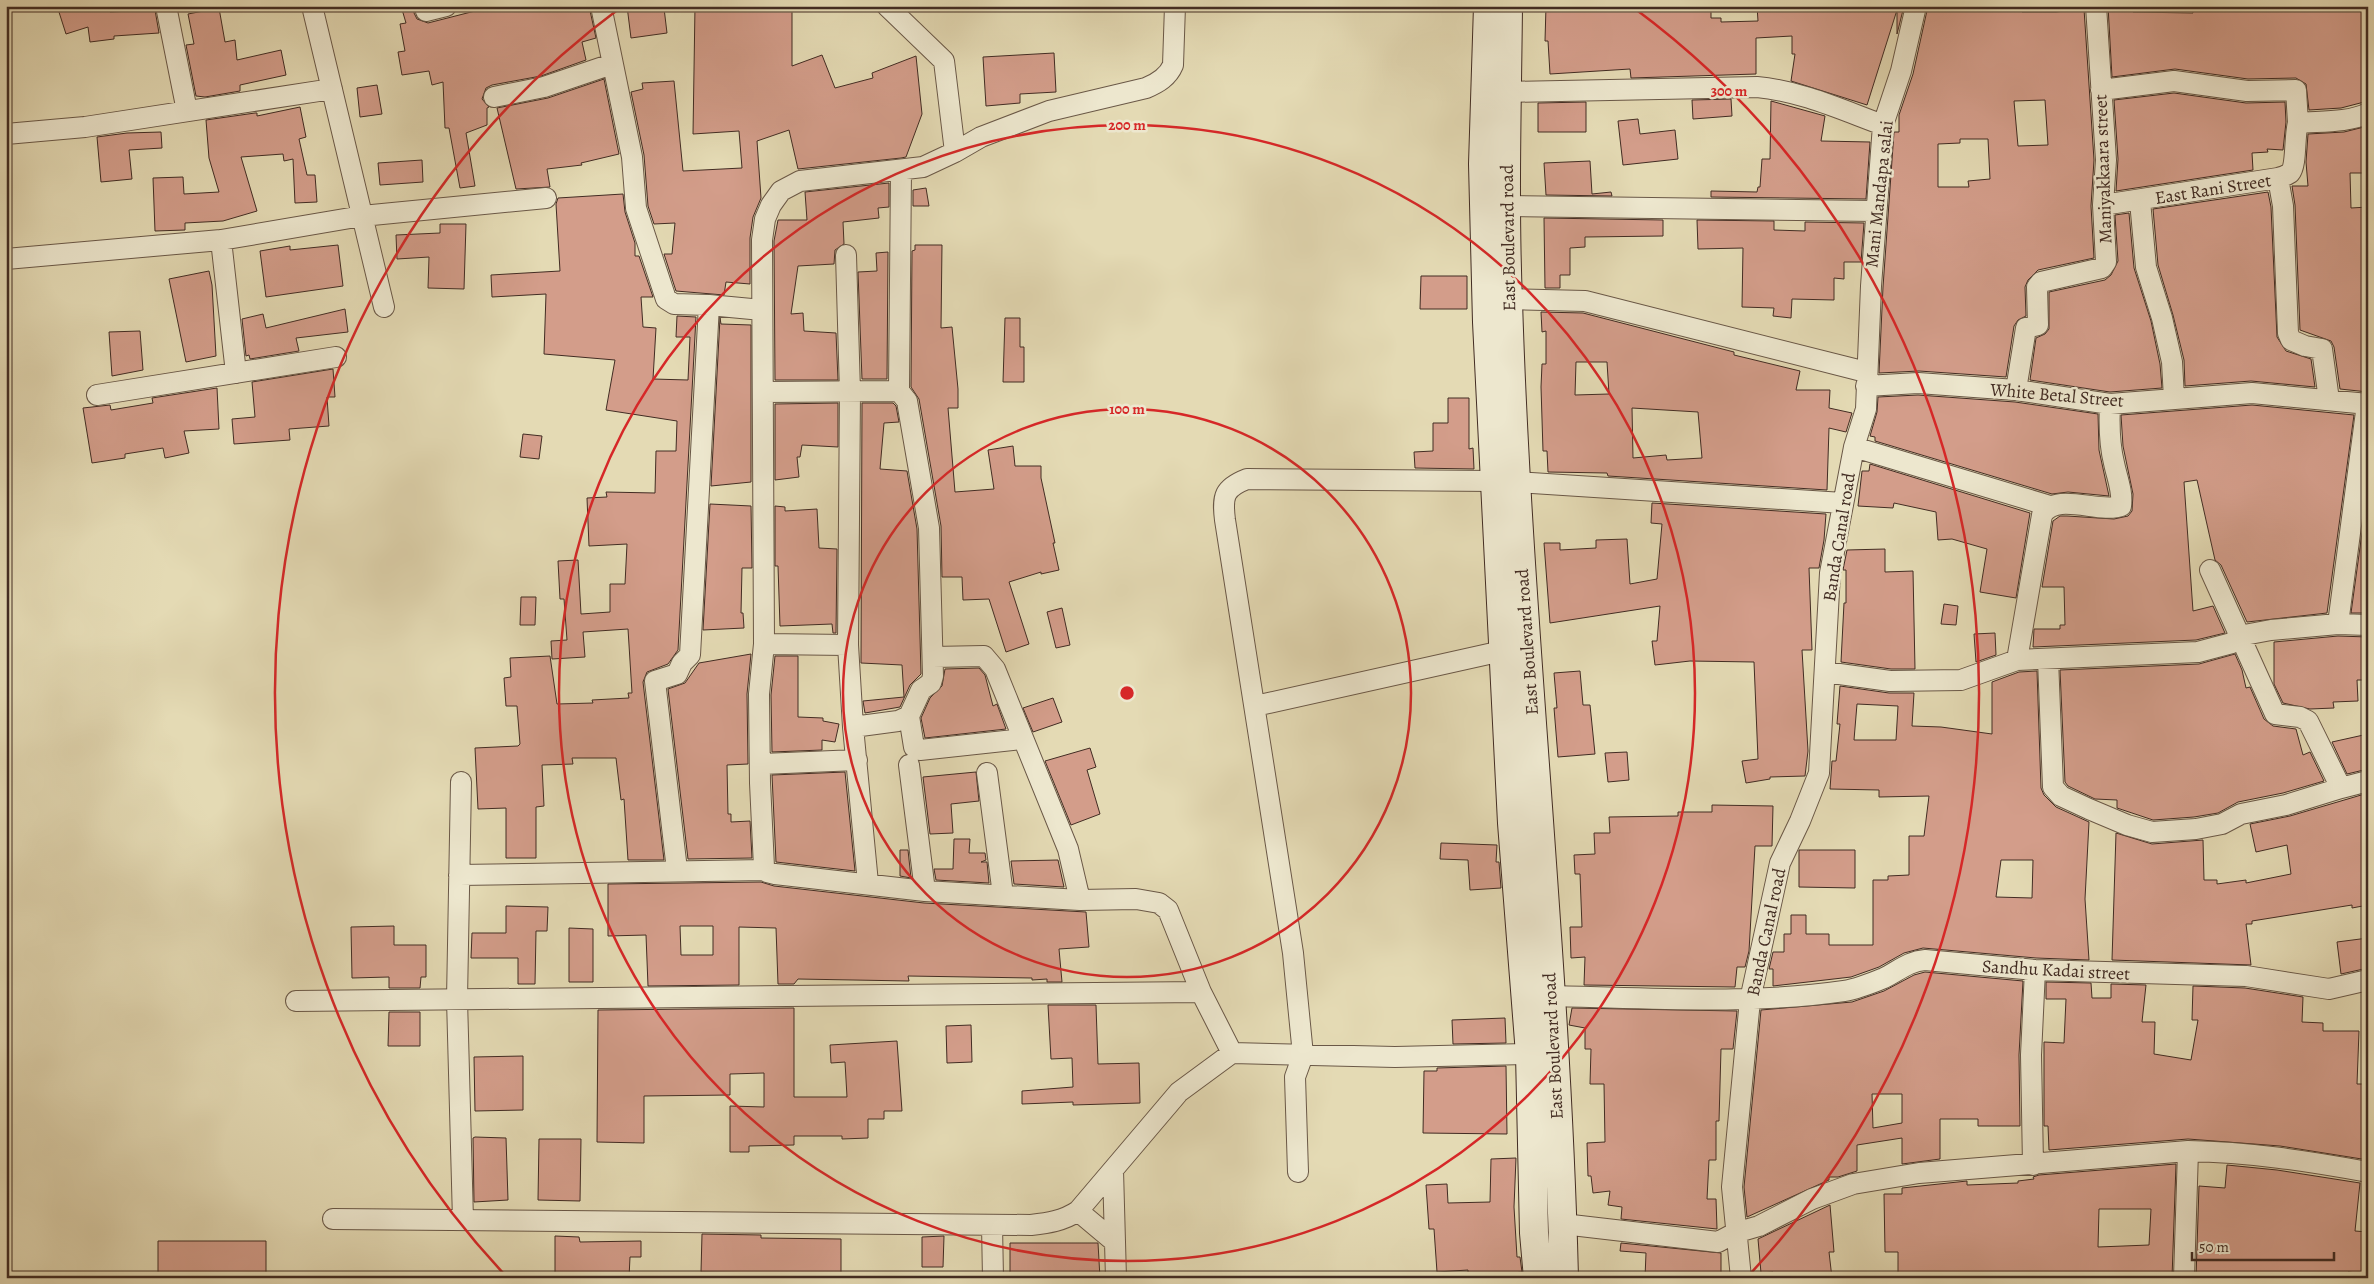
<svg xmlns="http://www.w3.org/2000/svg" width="2374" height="1284" font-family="Alegreya,serif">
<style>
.building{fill:#d39d8a;stroke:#422c23;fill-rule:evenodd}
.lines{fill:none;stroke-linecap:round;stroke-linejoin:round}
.street-casing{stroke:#6a5847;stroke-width:22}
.secondary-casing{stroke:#422c23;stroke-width:30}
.street{stroke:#ede7ce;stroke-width:20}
.secondary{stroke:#ede7ce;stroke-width:28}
.ring{fill:none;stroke:#d62828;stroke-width:2.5}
.labels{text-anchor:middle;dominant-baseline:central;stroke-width:5;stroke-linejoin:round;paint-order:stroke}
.street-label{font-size:18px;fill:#422c23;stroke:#ede7ce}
.centre{fill:#d62828;stroke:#ede7ce;stroke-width:2.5}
.ring-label{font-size:15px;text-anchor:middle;font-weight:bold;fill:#d62828;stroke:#ede7ce;stroke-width:5;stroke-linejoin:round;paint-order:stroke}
</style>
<rect width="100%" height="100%" fill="#e4dab4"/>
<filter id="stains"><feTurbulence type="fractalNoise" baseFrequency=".004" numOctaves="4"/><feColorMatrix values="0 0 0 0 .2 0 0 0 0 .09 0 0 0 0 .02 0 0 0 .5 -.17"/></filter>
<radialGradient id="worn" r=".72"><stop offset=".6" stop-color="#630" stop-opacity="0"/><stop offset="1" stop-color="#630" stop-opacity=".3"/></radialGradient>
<path class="building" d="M68 6H110V12L155 10 159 33 114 36V39L90 42 88 27 66 34 58 9Z
M401 6H415L414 13 417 19 428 23 475 11 474 6H589L596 38 582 42 586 60 541 76 492 85 486 88 482 99 489 107 487 108V125L466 133 475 186 460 188 449 128H445L443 82 432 85 429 71 402 75 398 52 405 51 400 24 406 23Z
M627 6 664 8 667 33 631 38Z
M695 6 792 9V66L822 55 835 88 873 78 872 73 916 56 922 114 906 157 901 158 798 169 789 130 757 141 761 198 753 217 750 238V284L726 282 724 295 676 291 664 254H672L675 223 654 224 648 206 644 155 631 92 643 89 642 83 674 81 683 171 742 168 739 131 693 134Z
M1546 6H1711V18H1721V22L1758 21 1757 6H1904L1897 34V10L1867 105 1791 81 1795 54H1792V36L1756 38V74L1631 78 1630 69 1550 74 1548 41H1545Z
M1928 6H2022V12H2056L2084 9 2094 160 2091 206 2094 258 2038 270 2028 280 2025 287 2026 316 2018 320 2014 326 2006 377 1919 371 1879 373 1883 287 1894 132H1899V115L1913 74ZM2045 100 2048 145 2018 146 2014 101ZM1960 139H1988L1990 179 1968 181 1969 187H1938V144L1960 143Z
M2108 6H2133V12L2193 13 2192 6H2312V10H2368V101L2341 108 2309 110 2306 84 2296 78 2248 79 2175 69 2112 77Z
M219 8 225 42 235 40 237 60 281 50 286 75 240 85V91L205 97 196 96 186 45 194 44 188 14Z
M1054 53 1056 92 1020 94V103L986 106 983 57Z
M604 79 619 154 581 163 582 165 547 169 550 187 516 189 497 108 548 98Z
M377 85 382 114 360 117 357 88Z
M2174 93 2246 103 2285 102 2286 122 2283 150 2267 149 2268 152 2252 153 2253 170 2116 191 2118 159 2114 100Z
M1731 99 1732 116 1693 119 1692 100Z
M1771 101 1825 116 1821 141 1870 142 1866 199 1711 197V191L1757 192 1758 187H1760L1762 159H1770Z
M1586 102V132H1538V103Z
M300 107 306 137 299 139 307 175H315L317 202 295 203 293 159 284 161 283 154 241 157 257 211 223 221 185 223V230L155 231 153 178 183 177 184 194 219 192 209 158 206 120 255 113H257V116Z
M1638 119 1640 134 1675 130 1678 159 1623 165 1618 121Z
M2368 126V173H2350L2351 208 2368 207V392L2340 389 2334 347 2331 341 2300 330 2295 205 2292 186H2308L2306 162 2308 134 2344 132Z
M161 132 162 148 129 150 132 179 101 182 97 137 127 133Z
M422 160 423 182 380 185 378 163Z
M1590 161 1592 194 1611 192 1612 196 1546 195 1544 163Z
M889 183V207L878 208 879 218 843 222 844 244 835 250 834 264 798 266 791 314 803 313 804 331 836 333 838 380H775L774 241 778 220H807L805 192Z
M926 188 929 206H913V190Z
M2268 192 2271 207 2277 337 2286 351 2311 359 2315 387 2251 381 2185 386 2184 360 2173 315 2158 265 2153 209Z
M623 194 625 212 635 243V256H639L653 297H641L643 327 656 328 653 379 688 380 690 337H676L677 316 696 317 678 650 668 664 647 672 643 682 664 860H628L624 799 621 800 616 758H572L573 764 542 765 544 806 536 807V858H506V808L478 809 475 748 518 746 520 744 517 706H506L504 678 511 677 510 658 550 656 557 704 593 703 592 700 629 698 628 693H632L628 629 583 632 585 657 552 659 551 641 567 640 564 599H560L558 561 578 560 581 614 610 612V584H625L627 544 589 546 587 498 607 497 606 492 655 493 656 451H676L677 421 606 410 615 360 544 354 546 294 492 297 491 275 560 271 556 204 558 198Z
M2129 213 2134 268 2151 321 2160 364 2162 388 2110 392 2030 380 2036 338 2045 334 2049 329V292L2105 280 2111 275 2118 261 2115 215Z
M1544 218 1663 220V236L1585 237V247L1570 248V275H1560V288H1545Z
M1697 220 1774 221V230L1805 231V222L1864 223 1861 262H1844V279L1834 278V300L1792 299 1791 318 1773 316 1774 308 1742 307 1743 248 1698 249Z
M440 224H466L464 289 428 288 429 257 397 259 396 235 440 233Z
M338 245 343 286 266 297 260 251 290 246V250Z
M915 245H942L941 328 952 327 958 389V408H948L955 492 994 489 988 450 1013 446 1015 466H1041V478L1055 543H1053L1059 570 1041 574V572L1009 582 1029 644 1006 652 989 599 963 600 962 577H942L941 526 919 399 911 387 912 251 915 250Z
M888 252 887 379H862L858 272 877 271 876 253Z
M209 271 212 285 216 356 186 362 169 279Z
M1421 276H1467V309H1420Z
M345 309 348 332 296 338 299 351 250 359 249 355 246 356 242 319 263 314 266 328Z
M1541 312 1583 313 1734 352V355L1800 371 1796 390H1830L1829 408 1852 413 1846 432 1829 428 1827 490 1608 476 1607 473 1548 472 1547 451H1543L1541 387 1542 364H1546V331L1542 332ZM1576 362H1607L1609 394 1575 395ZM1632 408 1698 412 1702 458 1667 460 1666 455 1633 458Z
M720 318 721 324 751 325V482L711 486Z
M1005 318H1020V347H1024V382H1003Z
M140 331 143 370 112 376 109 332Z
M333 369 335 397H327L329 426 289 429 290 440 234 444 232 419 255 417 252 382Z
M217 388 219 429 184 431 189 453 165 458 163 448 125 454V458L92 463 83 408 110 405 111 410 153 403 152 398Z
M1918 395 2015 402 2098 414 2099 450 2109 496 2068 492 2052 494 1875 441V437L1870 436 1877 412 1878 397Z
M1448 398H1469V449L1473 448 1474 469 1415 468 1414 452 1433 451V423H1448Z
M838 403V447L802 445 800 457H797L799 477 775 480V404Z
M862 403H893L896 406 899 422 884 423 880 469 907 471 917 529 921 674 910 685 900 707 865 713 863 701 904 697 902 665 861 663Z
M2252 405 2354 415 2327 613 2247 622 2221 565 2215 560 2197 480 2184 482 2193 611 2213 606 2225 633 2196 640 2033 647 2034 629H2060V625H2065L2064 587H2042L2053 521 2060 516H2067L2114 519 2128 516 2132 511 2133 494 2123 446 2121 415Z
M523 434 542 436 539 459 520 457Z
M1870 464 2030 513 2016 598 1980 592 1987 549 1952 539 1938 540 1936 512 1894 503 1893 508 1858 506 1862 471H1869Z
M2368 489V613H2351Z
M1652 503 1826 514 1824 540 1819 568H1809L1812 650H1802L1808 751 1805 776 1770 777V779L1746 783 1742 761 1758 759 1754 662 1690 661 1655 665 1652 641H1657L1660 606 1550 623 1544 543H1560V550L1596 548V540L1627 539 1630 584 1657 579 1662 524 1651 523Z
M710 504 751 506 752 568H742L741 613H743L744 628 703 630Z
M775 506 785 507V511L817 509 819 548 837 549 836 633H833L832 624 780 626 778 566H775Z
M1885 549V572L1913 571 1915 669H1891L1841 662 1844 603H1846V570H1843L1847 550Z
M521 597H536L535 625H520Z
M1944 604 1958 606 1956 625 1941 624Z
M1062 608 1070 645 1056 648 1047 612Z
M1995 633 1996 655 1976 662 1974 634Z
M2338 636 2368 637V680H2357L2358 701 2333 702 2334 708 2310 709 2283 703 2274 684V642Z
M751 654 747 694 748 764 727 765 728 814H731V822L750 821 752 858 688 859 668 689 685 683 699 663Z
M2235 654 2242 670 2246 688 2250 687 2264 719 2273 726 2296 729 2303 755 2310 752 2324 781 2283 793 2238 802 2218 813 2194 817 2153 820 2117 808V800L2095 799 2068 786 2065 782 2060 670 2199 664Z
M775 656H798V717L823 718V721L839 724 835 742 822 740V750L772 752 771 695Z
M979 668 985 675 993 706 997 704 1006 729 925 738 921 718 930 698 942 686 945 669Z
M1580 671 1583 705H1590L1595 754 1558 757 1554 708H1557L1554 673Z
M2037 671 2041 788 2044 795 2056 807 2089 822 2085 899 2089 960 2036 958 1923 948 1904 953 1879 967 1851 977 1773 986V969H1769L1773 952H1784V934H1791V915H1806V934H1829V945H1873V880H1888V876L1909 875V836H1924L1929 796 1879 797V790L1830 789 1832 761H1836L1840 724H1837L1840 686 1889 693H1914L1912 726 1941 727 1992 734V682L2019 672ZM1857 704 1898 706 1896 740H1854ZM2001 860H2033L2032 898 1996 897Z
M1053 698 1062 722 1033 732 1023 708Z
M2368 734V769L2347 774 2332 742Z
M1090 748 1096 767 1087 770 1100 814 1071 825 1045 761Z
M1627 752 1629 780 1608 782 1605 753Z
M845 772 855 871 776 862 772 775Z
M976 772 979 801 951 804 953 833 930 834 923 777Z
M2368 793V905L2352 908V905L2252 921V924H2246L2251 965 2112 960 2116 833 2152 844 2203 840 2204 880H2217V884L2246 880V883L2291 874 2287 845 2256 852 2250 824 2290 816Z
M1712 805 1773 806 1772 846H1755L1749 951 1745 967H1737L1735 987 1584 985 1585 957 1571 958 1570 927H1582L1580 874H1575L1574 855 1595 854 1594 833H1610L1609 817 1678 816V812H1712Z
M954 839H970L969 853H985L986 860 981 862H987L989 883 936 880 934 869H953Z
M1441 843 1497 845 1496 862H1499L1501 888 1470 890 1468 860 1440 859Z
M900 850H908L911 878 900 876Z
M1799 850H1855V888L1799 887Z
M1058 860 1064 887 1014 884 1011 861Z
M761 882 774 886 924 903 1086 912 1089 947 1059 949 1062 982H1047V979L1032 980V978L908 976 909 981 798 979 794 984H778L776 928 739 927V985L648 986 646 935 608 936V884ZM680 926H713V955H681Z
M506 906 548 907 547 931H536L535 984H518V958H471L472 933H506Z
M394 926V945H426V977H421L420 988H389V977L352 978 351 927Z
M569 928 593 929V982H569Z
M2368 938V968L2341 974 2337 942Z
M1925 972 2023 981 2019 1055 2020 1126H1978V1119H1940V1159L1902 1164V1138L1857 1145V1171L1838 1177H1829V1180L1747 1217 1744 1187 1761 1010 1852 1002 1884 991 1914 975ZM1872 1094H1902V1123L1873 1128Z
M2046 982 2091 983 2092 998H2111V984L2146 985 2142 1022H2155L2154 1054 2191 1060 2198 1020H2192L2193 986 2245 988 2303 997 2302 1022 2323 1023V1031H2359L2357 1084H2368V1160L2280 1146 2188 1139 2049 1150 2048 1126H2044V1042L2064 1043 2066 999H2046Z
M1048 1005H1096L1098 1064 1139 1063 1140 1103 1073 1105V1102L1022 1104V1091L1073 1087 1072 1058 1051 1059Z
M794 1008V1097H847L845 1062 831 1063 830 1045 897 1041 902 1111H884V1119H868V1138L842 1139V1136H794V1145L749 1146V1152H730V1106L764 1107V1073L730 1074V1095L644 1096V1143L597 1142 598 1010Z
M1572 1008 1737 1011 1733 1049H1721L1719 1121H1716V1160H1709L1707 1199H1716L1717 1229 1621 1219 1622 1207 1608 1205 1610 1191 1593 1193 1591 1176H1588L1587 1143 1605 1142 1604 1084H1590L1591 1049H1585V1028L1569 1025Z
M389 1012H420V1046H388Z
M1505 1018 1506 1043 1453 1044 1452 1020Z
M971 1025 972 1062 947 1063 946 1026Z
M523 1056V1110L475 1111 474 1057Z
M1506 1066 1507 1134 1423 1133 1424 1071H1437V1068Z
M475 1137 506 1138 508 1200 474 1202 473 1138Z
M539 1139H581L580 1201 538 1200Z
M1516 1158 1514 1207 1517 1257H1520L1522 1272 1513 1273V1278H1468V1270L1437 1272 1434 1229H1429L1426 1185 1447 1184 1448 1203 1490 1202 1491 1159Z
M2176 1164 2172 1278H1929L1928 1273 1898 1274V1252H1885L1884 1194H1902V1188L1967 1181V1185L2018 1183V1181L2034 1179 2033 1177 2039 1175ZM2099 1209H2151L2149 1245 2098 1247Z
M2227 1165 2277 1170 2360 1183 2355 1231 2368 1232 2366 1274 2348 1272V1278H2196L2199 1186 2225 1188Z
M1830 1205 1834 1252H1829L1832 1278H1774L1773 1272 1761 1273 1758 1239Z
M702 1234 761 1235V1238L841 1239V1278H783V1273L701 1272Z
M555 1236 579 1237 580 1242 641 1241V1257H630L629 1278H555Z
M944 1236 943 1267H922V1237Z
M158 1241H266V1275L158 1278Z
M1010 1243H1098L1100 1278H1010Z
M1621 1243 1721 1253V1278H1645L1646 1253 1620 1251Z"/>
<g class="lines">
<g class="street-casing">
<path id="street" d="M166 6 187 111
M312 6 384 307
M601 6 632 157 636 208 666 299 674 304 709 305 762 310
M887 6 944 61 955 152
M1175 6 1173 65C1168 77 1158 83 1146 88L1049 111 981 137 955 152 923 167 800 181 781 191 771 205 765 219 762 240 764 644 759 694 760 783 764 867 767 872 775 874 925 891 1080 900 1136 899 1159 903 1168 910 1201 992 1232 1053 1395 1057 1530 1054
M426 11 446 6
M2101 90 2174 81 2247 91 2296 90 2298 123
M1507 92 1757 87C1801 91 1842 110 1883 125
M494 97 544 87 612 64
M6 134 85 127 332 89
M2278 178 2283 206 2288 333 2291 340 2305 346 2322 349 2329 400
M2140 201 2146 267 2162 318 2172 362 2174 399
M2103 205 2278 178C2282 177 2287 175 2290 173 2297 165 2294 136 2298 123 2320 121 2348 123 2368 113
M1507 206 1876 211
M221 240 236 373
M846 255 850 392 848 645 853 727 868 883
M6 259 221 240 362 216 546 198
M1508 299 1585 301 1866 372
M1866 386 1918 383 2016 390 2110 404 2252 393 2368 404
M2016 390 2026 328 2038 325 2037 287 2041 282 2102 268 2106 262 2103 205 2106 160 2096 6
M763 392 899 391
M97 395 336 357
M1854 447 2050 506
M1516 482 1843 503
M2210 570 2275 714 2300 717 2308 721 2341 788 2368 781
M2338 624 2367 404
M764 644 848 645
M933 657 984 656 995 669 1068 849 1080 900
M2048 659 2053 787 2061 796 2089 809 2127 825 2152 832 2196 829 2222 824 2241 814 2286 805 2341 788
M2017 660 2042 515C2056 491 2099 514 2121 506 2123 491 2117 478 2114 463 2109 443 2109 424 2110 404
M1825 672 1890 681 1961 680 2017 660 2198 652 2232 643 2239 636 2271 630 2338 624 2368 625
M1255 706 1502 651
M909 716 914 747 920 750 1023 739
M853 727 898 721 909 716 921 690 931 683 933 676 929 528 907 401 899 391 901 170
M760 764 857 760
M909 765 925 891
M987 773 1003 895
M461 782 457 999 463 1220
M677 870 655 681 677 674 682 663 690 655 709 305
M459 875 766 870
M1551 996C1649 998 1747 1005 1844 991 1857 989 1872 983 1884 978 1898 971 1909 961 1925 960L2035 970 2246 976 2329 989 2368 980
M296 1001 1201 992
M2188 1151C2249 1152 2308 1161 2368 1172
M2033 1165 2031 1055 2035 970
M1113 1170 1116 1278
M1298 1172 1295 1077 1303 1055 1293 953 1225 520C1222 496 1224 488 1247 479L1494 481
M1078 1211 1115 1242
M333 1219 1031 1225C1048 1223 1063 1221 1078 1211L1179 1092 1232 1053
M1563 1224 1718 1242 1735 1233 1759 1226 1812 1199 1853 1184 1919 1173 2188 1151 2184 1278
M992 1225 993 1278
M1741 1278 1732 1187 1750 1000 1780 863 1800 821 1819 773 1830 573 1854 447 1866 409 1871 286 1883 125 1901 71 1916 6"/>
</g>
<g class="secondary-casing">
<path id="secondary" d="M1488 6 1483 164 1487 322 1512 823 1530 1054 1534 1233 1538 1278
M1508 6C1507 104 1504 203 1508 301 1518 627 1556 952 1564 1278"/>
</g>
<use href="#street" class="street"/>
<use href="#secondary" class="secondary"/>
</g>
<g class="ring">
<circle cx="1127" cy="693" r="284"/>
<circle cx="1127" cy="693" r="568"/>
<path d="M504 1274A852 852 0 0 1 620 8M1634 8A852 852 0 0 1 1750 1274"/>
</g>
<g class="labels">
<g class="street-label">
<text transform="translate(2103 169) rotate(-92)">Maniyakkaara street</text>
<text transform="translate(2213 189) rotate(-9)">East Rani Street</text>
<text transform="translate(1879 194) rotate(-84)">Mani Mandapa salai</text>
<text transform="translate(1508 238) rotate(-91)">East Boulevard road</text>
<text transform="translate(2057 395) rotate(5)">White Betal Street</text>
<text transform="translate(1839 537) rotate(-81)">Banda Canal road</text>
<text transform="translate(1527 642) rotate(-94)">East Boulevard road</text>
<text transform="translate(1766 932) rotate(-78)">Banda Canal road</text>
<text transform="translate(2056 970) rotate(3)">Sandhu Kadai street</text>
<text transform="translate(1553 1046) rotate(-93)">East Boulevard road</text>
</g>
</g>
<circle cx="1127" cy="693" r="8" class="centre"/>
<g class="ring-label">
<text x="1729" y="96">300 m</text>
<text x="1127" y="130">200 m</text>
<text x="1127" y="414">100 m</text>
</g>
<rect width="2374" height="1284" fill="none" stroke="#e4dab4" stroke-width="25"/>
<rect x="8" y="8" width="2359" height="1269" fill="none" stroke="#422c23" stroke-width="2.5"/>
<rect x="12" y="12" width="2349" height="1259" fill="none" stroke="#422c23"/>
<path d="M2192 1252v8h142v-8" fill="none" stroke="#422c23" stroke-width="2.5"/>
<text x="2199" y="1252" font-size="15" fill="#422c23" stroke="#ede7ce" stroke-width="4" paint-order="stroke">50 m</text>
<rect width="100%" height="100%" filter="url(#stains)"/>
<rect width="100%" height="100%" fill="url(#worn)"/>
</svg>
